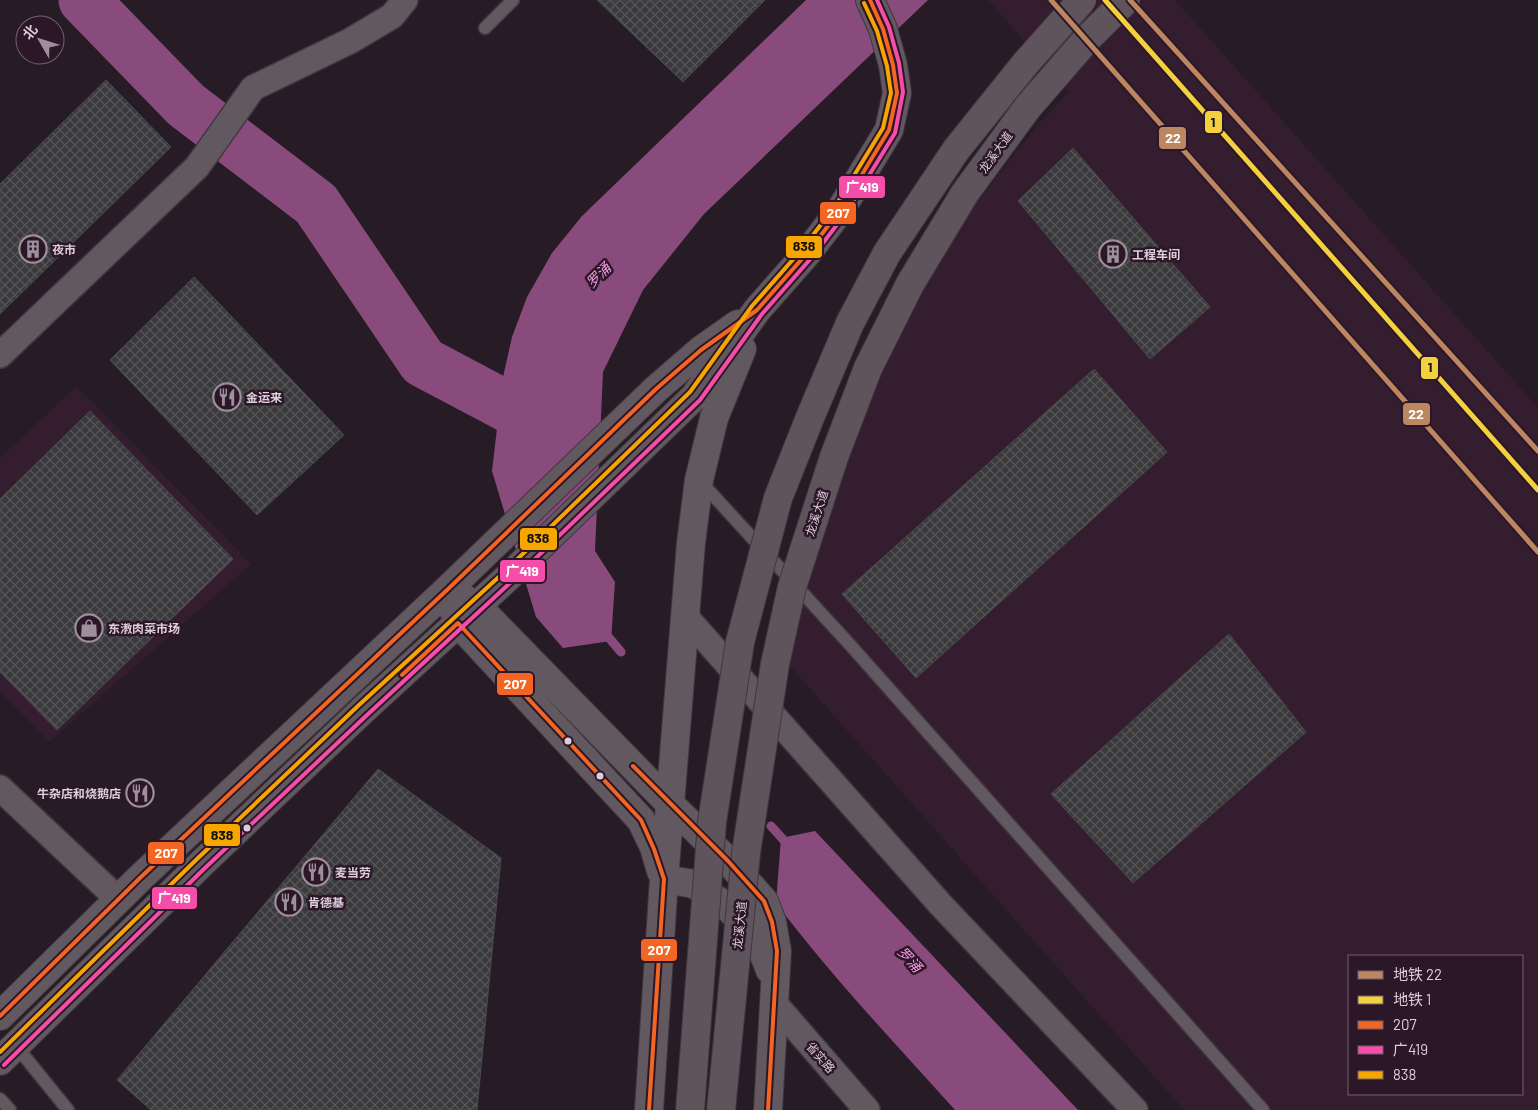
<svg xmlns="http://www.w3.org/2000/svg" width="1538" height="1110" font-family="Barlow,'Noto Sans SC',sans-serif">
<style>
.built{fill:#351d30;fill-rule:evenodd}
.water{fill:#884b7c}
.lines{fill:none;stroke-linecap:round;stroke-linejoin:round}
.stream{stroke:#884b7c;stroke-width:9}
.river{stroke:#884b7c;stroke-width:51}
.building{fill:url(#building-cross-hatch);stroke:#494a4d}
.lane-casing{stroke:#40373f;stroke-width:15}
.street-casing{stroke:#40373f;stroke-width:28}
.secondary-casing{stroke:#40373f;stroke-width:30}
.lane{stroke:#625860;stroke-width:12}
.street{stroke:#625860;stroke-width:25}
.secondary{stroke:#625860;stroke-width:28}
.primary-bridge-casing{stroke:#40373f;stroke-width:30;stroke-linecap:butt}
.primary-bridge{stroke:#5f535c;stroke-width:28}
.bus-1-casing{stroke:#2c1728;stroke-width:8}
.bus-2-casing{stroke:#2c1728;stroke-width:8}
.bus-3-casing{stroke:#2c1728;stroke-width:8}
.bus-1{stroke:#f26522;stroke-width:4}
.bus-2{stroke:#f54da8;stroke-width:4}
.bus-3{stroke:#f7a600;stroke-width:4}
.metro-1-casing{stroke:#2c1728;stroke-width:9}
.metro-2-casing{stroke:#2c1728;stroke-width:9}
.metro-1{stroke:#bb8660;stroke-width:5}
.metro-2{stroke:#f3d03e;stroke-width:5}
.bus-dot{fill:#ddced9;stroke:#2c1728;stroke-width:2}
.labels{text-anchor:middle;dominant-baseline:central;stroke-width:5;stroke-linejoin:round;paint-order:stroke}
.street-label{font-size:12px;fill:#ddced9;stroke:#2c1728}
.poi-label{font-size:12px;font-weight:bold;fill:#ddced9;stroke:#2c1728;text-anchor:start}
.water-label{font-size:14px;font-style:italic;fill:#f79ae4;stroke:#2c1728}
.line-badge{stroke:#2c1728;stroke-width:2}
.badge-label{font-size:14px;text-anchor:middle;font-weight:bold;fill:#fff}
.pale-badge-label{font-size:14px;text-anchor:middle;font-weight:bold;fill:#111}
</style>
<defs>
<pattern id="building-cross-hatch" width="8" height="8" patternUnits="userSpaceOnUse" patternTransform="scale(1.25)"><rect width="8" height="8" fill="#3a3a3d"/><path d="M0 0l8 8M0 8l8-8" fill="none" stroke="#565558"/></pattern>
</defs>
<rect width="100%" height="100%" fill="#271c25"/>
<path class="built" d="M988 0H1175L1538 408V1110H1184L789 665 805 582 861 413 923 286 965 216 1037 126 1069 92ZM1349 956H1522V1094H1349Z
M76 387 94 404 251 564 49 742 0 692V458Z"/>
<path class="water" d="M806 0H928L704 214 643 290 603 372 595 551 615 582 611 641 563 648 536 617 492 471 503 377 512 337 527 297 552 253 582 216Z
M815 831 1078 1110H955C894 1042 831 976 776 903L781 838Z"/>
<g class="lines">
<path class="stream" d="M605 633 621 652
M771 826 789 846"/>
<path class="river" d="M84 0 186 105 316 204 423 362 544 426"/>
</g>
<path class="building" d="M597 0H765L683 82Z
M106 80 171 147 0 314V184Z
M1073 148 1210 307 1150 359 1018 201Z
M194 277 344 435 257 515 110 360Z
M1094 369 1167 452 916 678 842 594Z
M90 411 233 559 57 730 0 672V499Z
M1229 634 1306 732 1133 883 1051 794Z
M378 769 501 858 477 1110H151L117 1080Z"/>
<g class="lines">
<g class="lane-casing">
<path id="lane" d="M485 28 513 0
M701 482 852 647 1263 1110
M16 1046 68 1110
M0 1099 10 1110"/>
</g>
<g class="street-casing">
<path id="street" d="M0 355 197 167 253 88 350 41 392 16 405 0
M685 616 940 904 1135 1110
M0 788 118 899
M775 1004 867 1110"/>
</g>
<g class="secondary-casing">
<path id="secondary" d="M461 597 477 606 671 805 728 861 764 901 772 922 777 951 768 1110
M452 605 458 623 641 820 654 847 661 871
M664 879 694 884 730 909 759 942 770 970
M0 1016 141 877 447 590 656 389 701 350 738 324
M0 1061 201 864 363 710 506 579 695 396 757 310 808 252 841 209 889 130 897 93 893 65 883 29 870 0
M649 1110 664 879 691 543 699 480 714 418 742 349"/>
</g>
<use href="#lane" class="lane"/>
<use href="#street" class="street"/>
<use href="#secondary" class="secondary"/>
<g class="primary-bridge-casing">
<path id="primary-bridge" d="M690 1110 712 822 740 642 778 498 811 415 850 323 887 253 956 150 1025 64 1082 0
M721 1110 746 853 775 664 792 587 834 457 868 368 910 284 965 193 1028 107 1087 39 1126 0"/>
</g>
<use href="#primary-bridge" class="primary-bridge"/>
<g class="bus-1-casing">
<path id="bus-1" d="M402 675 458 623 641 820 654 849 664 879 649 1110
M633 766 728 861 764 901 772 922 777 951 768 1110
M0 1016 141 877 447 590 656 389 701 350 757 310 808 252 841 209 889 130 897 93 893 65 883 29 870 0"/>
</g>
<g class="bus-2-casing">
<path id="bus-2" d="M4 1065 205 868 367 715 510 583 700 400 762 314 813 256 846 213 895 133 903 92 899 63 889 27 877 0"/>
</g>
<g class="bus-3-casing">
<path id="bus-3" d="M0 1052 197 859 359 705 502 574 690 392 752 306 803 248 836 205 883 128 891 93 887 66 877 31 864 3"/>
</g>
<use href="#bus-1" class="bus-1"/>
<use href="#bus-2" class="bus-2"/>
<use href="#bus-3" class="bus-3"/>
<g class="metro-1-casing">
<path id="metro-1" d="M1051 0 1538 552
M1130 0 1538 451"/>
</g>
<g class="metro-2-casing">
<path id="metro-2" d="M1105 0 1538 490"/>
</g>
<use href="#metro-1" class="metro-1"/>
<use href="#metro-2" class="metro-2"/>
</g>
<defs>
<g id="building-ring" transform="scale(1.4375)"><circle r="9.5" fill="#2c1728" stroke="#9d909a" stroke-width="1.5"/><path d="M-4-6H4V6H1V3H-1V6H-4ZM-2.5-4.3h1.7v1.8h-1.7ZM.8-4.3h1.7v1.8H.8ZM-2.5-1h1.7V.8h-1.7ZM.8-1h1.7V.8H.8Z" fill="#9d909a"/></g>
<g id="restaurant-ring" transform="scale(1.4375)"><circle r="9.5" fill="#2c1728" stroke="#9d909a" stroke-width="1.5"/><path d="M-5-6h1v4h1v-4h1v4h1v-4h1v5L-1.5 .5V6h-2V.5L-5-1ZM5-6V6H3V1.5H1.5Q1.5-4 5-6Z" fill="#9d909a"/></g>
<g id="shop-ring" transform="scale(1.4375)"><circle r="9.5" fill="#2c1728" stroke="#9d909a" stroke-width="1.5"/><path d="M-5-2.5h2.3a2.7 3.5 0 0 1 5.4 0H5L5.5 6h-11ZM-1.5-2.5h3a1.5 2.3 0 0 0-3 0Z" fill="#9d909a"/></g>
</defs>
<g fill-rule="evenodd">
<use href="#building-ring" x="33" y="249"/>
<use href="#building-ring" x="1113" y="254"/>
<use href="#restaurant-ring" x="227" y="397"/>
<use href="#shop-ring" x="89" y="628"/>
<use href="#restaurant-ring" x="140" y="793"/>
<use href="#restaurant-ring" x="316" y="872"/>
<use href="#restaurant-ring" x="289" y="902"/>
</g>
<g class="bus-dot">
<circle cx="568" cy="741" r="4.5"/>
<circle cx="600" cy="776" r="4.5"/>
<circle cx="247" cy="828" r="4.5"/>
</g>
<g class="labels">
<g class="street-label">
<text transform="translate(995 152) rotate(-54)">龙溪大道</text>
<text transform="translate(816 513) rotate(-72)">龙溪大道</text>
<text transform="translate(739 925) rotate(-84)">龙溪大道</text>
<text transform="translate(821 1057) rotate(49)">省实路</text>
</g>
<g class="poi-label">
<text x="52" y="249">夜市</text>
<text x="1132" y="254">工程车间</text>
<text x="246" y="397">金运来</text>
<text x="108" y="628">东漖肉菜市场</text>
<text x="121" y="793" text-anchor="end">牛杂店和烧鹅店</text>
<text x="335" y="872">麦当劳</text>
<text x="308" y="902">肯德基</text>
</g>
<g class="water-label">
<text transform="translate(598 275) rotate(-45)">罗涌</text>
<text transform="translate(910 959) rotate(48)">罗涌</text>
</g>
</g>
<g class="line-badge">
<rect x="1204" y="110" width="19" height="24" rx="5" fill="#f3d03e"/>
<rect x="1158" y="126" width="29" height="24" rx="5" fill="#bb8660"/>
<rect x="838" y="175" width="48" height="24" rx="5" fill="#f54da8"/>
<rect x="819" y="201" width="38" height="24" rx="5" fill="#f26522"/>
<rect x="785" y="235" width="38" height="24" rx="5" fill="#f7a600"/>
<rect x="1420" y="356" width="19" height="24" rx="5" fill="#f3d03e"/>
<rect x="1402" y="402" width="29" height="24" rx="5" fill="#bb8660"/>
<rect x="519" y="527" width="39" height="24" rx="5" fill="#f7a600"/>
<rect x="499" y="559" width="47" height="24" rx="5" fill="#f54da8"/>
<rect x="496" y="672" width="38" height="24" rx="5" fill="#f26522"/>
<rect x="203" y="823" width="38" height="24" rx="5" fill="#f7a600"/>
<rect x="147" y="841" width="38" height="24" rx="5" fill="#f26522"/>
<rect x="151" y="886" width="47" height="24" rx="5" fill="#f54da8"/>
<rect x="640" y="938" width="38" height="24" rx="5" fill="#f26522"/>
</g>
<g class="badge-label">
<text x="1173" y="143">22</text>
<text x="862" y="192">广419</text>
<text x="838" y="218">207</text>
<text x="1416" y="419">22</text>
<text x="522" y="576">广419</text>
<text x="515" y="689">207</text>
<text x="166" y="858">207</text>
<text x="174" y="903">广419</text>
<text x="659" y="955">207</text>
</g>
<g class="pale-badge-label">
<text x="1213" y="127">1</text>
<text x="804" y="251">838</text>
<text x="1430" y="372">1</text>
<text x="538" y="543">838</text>
<text x="222" y="840">838</text>
</g>
<rect x="1348" y="955" width="175" height="140" fill="#2c1728" stroke="#73606f"/>
<rect x="1358" y="971" width="25" height="8" fill="#bb8660" stroke="#73606f"/>
<text x="1393" y="980" font-size="15" fill="#ddced9">地铁 22</text>
<rect x="1358" y="996" width="25" height="8" fill="#f3d03e" stroke="#73606f"/>
<text x="1393" y="1005" font-size="15" fill="#ddced9">地铁 1</text>
<rect x="1358" y="1021" width="25" height="8" fill="#f26522" stroke="#73606f"/>
<text x="1393" y="1030" font-size="15" fill="#ddced9">207</text>
<rect x="1358" y="1046" width="25" height="8" fill="#f54da8" stroke="#73606f"/>
<text x="1393" y="1055" font-size="15" fill="#ddced9">广419</text>
<rect x="1358" y="1071" width="25" height="8" fill="#f7a600" stroke="#73606f"/>
<text x="1393" y="1080" font-size="15" fill="#ddced9">838</text>
<g transform="translate(40 40) rotate(309)"><circle r="24" fill="#2c1728" stroke="#73606f"/>
<path d="M0-4L9 19L0 12L-9 19Z" fill="#9d909a"/>
<text y="-8" font-size="14" font-weight="bold" text-anchor="middle" fill="#ddced9">北</text>
</g>
</svg>
